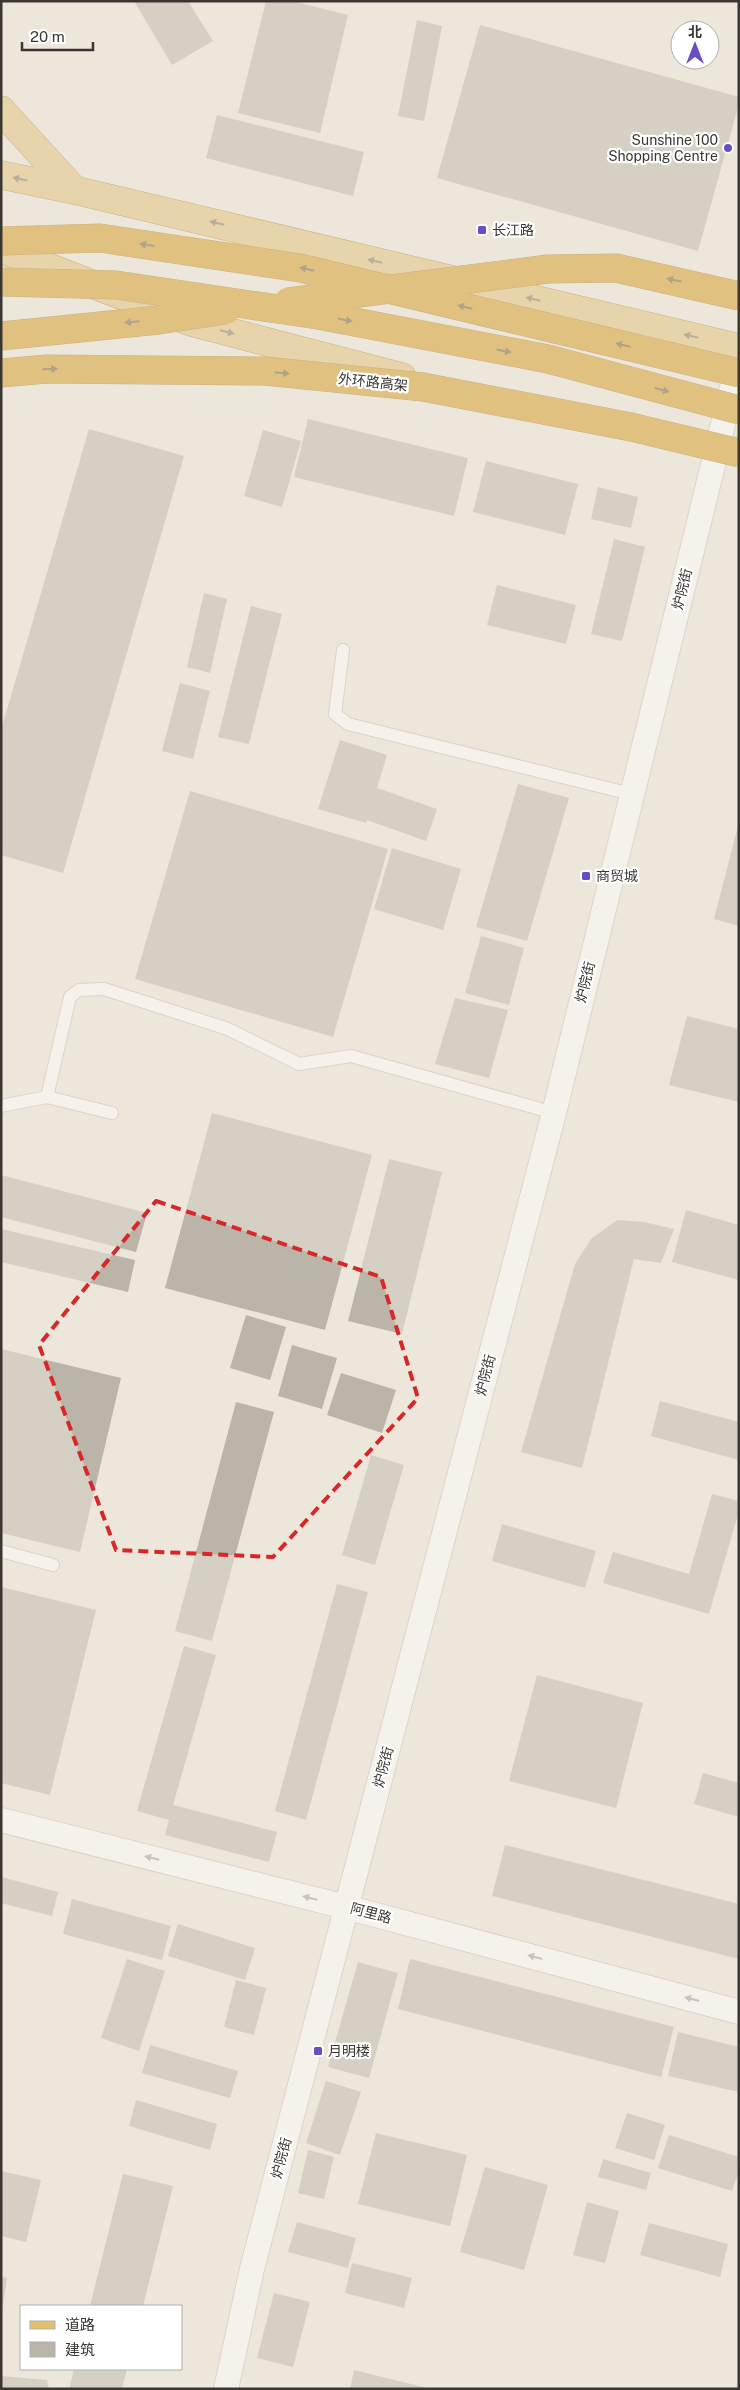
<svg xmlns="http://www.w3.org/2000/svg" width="740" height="2390" font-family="'Public Sans','Noto Sans SC',sans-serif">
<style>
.building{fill:#bab4a9}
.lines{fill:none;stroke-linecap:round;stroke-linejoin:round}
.lane-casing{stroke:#c5bfb4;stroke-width:14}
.street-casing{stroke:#c5bfb4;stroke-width:26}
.primary-casing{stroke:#9c741e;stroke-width:29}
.lane{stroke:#fff;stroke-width:12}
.street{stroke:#fff;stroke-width:24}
.primary{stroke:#e3bf71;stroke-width:28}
.highway-bridge-casing{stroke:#9c741e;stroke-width:29;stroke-linecap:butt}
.highway-bridge{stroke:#d09513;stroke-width:28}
.oneway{fill:#7e6d4c}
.oneway2{fill:#675329}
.oneway3{fill:#9c9b99}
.marked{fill:none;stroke:#d62828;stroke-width:4;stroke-dasharray:10 6;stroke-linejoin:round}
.poi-dot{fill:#694dc6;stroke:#fff;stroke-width:2}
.labels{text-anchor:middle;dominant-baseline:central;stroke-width:4.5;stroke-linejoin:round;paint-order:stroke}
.poi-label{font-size:14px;fill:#3a3733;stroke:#fff;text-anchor:start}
.street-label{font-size:14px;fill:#3a3733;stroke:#fff}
</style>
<rect width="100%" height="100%" fill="#ede6db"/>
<path class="building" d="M134 1H188L213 41 172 65Z
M266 1H292L348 15 320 133 238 113Z
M417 20 442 26 424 121 398 116Z
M480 25 739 97V104L698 251 437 178Z
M217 115 364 152 353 196 206 158Z
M308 419 468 458 454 516 294 477Z
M89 429 184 456 63 873 1 855V730Z
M263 430 301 441 282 507 244 496Z
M486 461 578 484 565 535 473 512Z
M598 487 638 497 631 528 591 519Z
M614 539 645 547 622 641 591 634Z
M497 585 576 605 566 644 487 625Z
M204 593 227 599 210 673 187 667Z
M251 606 282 614 249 744 218 737Z
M180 683 210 691 193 759 162 751Z
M340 740 387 755 377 788 437 809 426 841 367 820 366 823 318 809Z
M518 784 569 798 527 941 476 927Z
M190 791 388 849 333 1037 135 979Z
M738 826H739V926L714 919Z
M392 848 461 869 443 930 374 909Z
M481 936 524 948 509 1005 465 993Z
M455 998 508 1010 489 1078 435 1064Z
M687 1016 739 1029V1102L669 1085Z
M212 1113 372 1155 325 1330 165 1288Z
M389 1159 442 1172 402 1334 348 1321Z
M1 1175 147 1213 136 1252 1 1217Z
M686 1210 739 1225V1280L672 1262Z
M617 1220 644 1222 674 1229 661 1263 634 1259 582 1468 521 1452 575 1264 591 1239Z
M1 1229 135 1260 128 1292 1 1262Z
M246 1315 286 1327 270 1380 230 1368Z
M292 1345 337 1358 322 1409 278 1396Z
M1 1349 121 1378 80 1552 1 1533Z
M341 1373 396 1390 382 1433 327 1415Z
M660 1401 739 1422V1460L651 1436Z
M236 1402 274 1412 212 1641 175 1631Z
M371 1455 404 1465 375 1565 342 1555Z
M712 1494 739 1501V1511L709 1614 603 1583 613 1552 689 1574Z
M502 1524 596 1551 585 1588 492 1561Z
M337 1584 368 1592 306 1820 275 1811Z
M1 1587 96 1610 50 1795 1 1783Z
M184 1646 216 1655 173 1805 277 1832 269 1862 165 1835 169 1820 137 1811Z
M537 1675 643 1703 616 1808 509 1781Z
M703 1773 739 1783V1817L694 1804Z
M505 1845 739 1904V1959L492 1896Z
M1 1877 58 1892 52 1916 1 1903Z
M72 1899 171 1926 162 1960 63 1934Z
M178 1924 255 1948 245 1980 168 1956Z
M127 1959 165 1971 139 2051 101 2038Z
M410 1959 674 2027 661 2077 398 2009Z
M358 1962 398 1973 369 2078 328 2067Z
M236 1980 266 1988 254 2035 224 2027Z
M678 2032 739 2047V2092L668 2076Z
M150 2045 238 2071 230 2098 142 2073Z
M326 2081 361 2092 340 2155 306 2143Z
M136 2100 217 2124 210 2150 129 2126Z
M627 2113 665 2125 654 2160 615 2148Z
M376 2133 467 2155 450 2226 358 2204Z
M669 2135 739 2157V2170L732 2191 658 2168Z
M308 2150 334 2157 324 2199 298 2193Z
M603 2159 651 2173 646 2190 598 2177Z
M485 2167 548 2185 524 2270 460 2252Z
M1 2171 41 2180 26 2242 1 2236Z
M123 2174 173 2186 143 2306H90Z
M587 2202 619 2211 605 2263 573 2255Z
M297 2222 356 2238 348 2268 288 2252Z
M649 2223 728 2244 720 2277 640 2255Z
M352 2263 412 2278 404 2308 345 2293Z
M1 2277 7 2278 2 2311H1Z
M274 2293 310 2302 293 2367 257 2358Z
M74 2369H127L122 2389H69Z
M354 2370 427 2388V2389H350Z
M1 2376 47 2380 49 2389H1Z"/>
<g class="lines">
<g class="lane-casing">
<path id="lane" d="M343 650 335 714 348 724 631 794
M1 1106 47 1097
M112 1113 47 1097 70 997 79 990 104 989 228 1029 299 1064 351 1056 554 1113
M1 1551 53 1565"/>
</g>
<g class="street-casing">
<path id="street" d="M1 1820 346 1907 739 2012
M226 2389 252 2269 554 1113 739 359"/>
</g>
<g class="primary-casing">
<path id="primary" d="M1 110 74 190 739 348
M1 175 74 190
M1 249 191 322 402 377"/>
</g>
<use href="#lane" class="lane"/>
<use href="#street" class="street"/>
<use href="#primary" class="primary"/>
<g class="highway-bridge-casing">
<path id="highway-bridge" d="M1 241 100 238 300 268 739 373
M1 282 116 285 318 315 548 359 739 410
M288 302 548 269 616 268 739 296
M1 336 159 320 226 310
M1 373 47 369 265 371 423 387 631 427 739 453"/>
</g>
<use href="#highway-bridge" class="highway-bridge"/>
</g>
<defs><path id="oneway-solid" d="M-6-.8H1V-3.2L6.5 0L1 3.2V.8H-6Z" transform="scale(1.25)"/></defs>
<g class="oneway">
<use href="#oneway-solid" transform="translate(20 179) rotate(-168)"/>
<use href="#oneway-solid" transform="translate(217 223) rotate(-167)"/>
<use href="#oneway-solid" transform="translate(375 261) rotate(-167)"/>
<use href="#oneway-solid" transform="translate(533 299) rotate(-167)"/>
<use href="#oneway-solid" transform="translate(227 332) rotate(14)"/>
<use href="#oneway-solid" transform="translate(691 336) rotate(-167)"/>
</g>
<g class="oneway2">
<use href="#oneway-solid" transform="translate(147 245) rotate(-172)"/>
<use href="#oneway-solid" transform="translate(307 269) rotate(-167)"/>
<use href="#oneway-solid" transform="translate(674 280) rotate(-168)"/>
<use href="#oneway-solid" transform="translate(465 307) rotate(-167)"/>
<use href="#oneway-solid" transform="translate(345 320) rotate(11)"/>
<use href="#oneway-solid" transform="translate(132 322) rotate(174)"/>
<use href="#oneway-solid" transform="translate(623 345) rotate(-166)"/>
<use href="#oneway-solid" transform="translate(504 351) rotate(11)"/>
<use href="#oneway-solid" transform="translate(50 369) rotate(-1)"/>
<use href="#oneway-solid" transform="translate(282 373) rotate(6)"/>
<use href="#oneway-solid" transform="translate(662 390) rotate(15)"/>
</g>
<g class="oneway3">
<use href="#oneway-solid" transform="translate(152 1858) rotate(-166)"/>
<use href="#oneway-solid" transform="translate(310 1898) rotate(-166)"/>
<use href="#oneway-solid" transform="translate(535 1957) rotate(-165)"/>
<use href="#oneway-solid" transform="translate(692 1999) rotate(-165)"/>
</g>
<path d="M0 0H740V2390H0ZM156 1201 381 1277 418 1398 273 1557 116 1550 39 1345Z" fill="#ede6db" fill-opacity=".55" fill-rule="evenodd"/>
<path class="marked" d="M156 1201 381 1277 418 1398 273 1557 116 1550 39 1345Z"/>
<g class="poi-dot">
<circle cx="728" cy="148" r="5"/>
<rect x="477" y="225" width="10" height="10" rx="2.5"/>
<rect x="581" y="871" width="10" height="10" rx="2.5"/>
<rect x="313" y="2046" width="10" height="10" rx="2.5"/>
</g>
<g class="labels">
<g class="poi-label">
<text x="718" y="140" text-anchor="end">Sunshine 100<tspan x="718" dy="16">Shopping Centre</tspan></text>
<text x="492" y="230">长江路</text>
<text x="596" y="876">商贸城</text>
<text x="328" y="2051">月明楼</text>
</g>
<g class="street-label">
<text transform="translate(373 382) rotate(6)">外环路高架</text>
<text transform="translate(682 589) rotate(-76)">炉院街</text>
<text transform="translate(585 982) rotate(-76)">炉院街</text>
<text transform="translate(485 1375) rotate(-75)">炉院街</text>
<text transform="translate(383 1767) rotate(-75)">炉院街</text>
<text transform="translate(371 1913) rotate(15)">阿里路</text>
<text transform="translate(281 2158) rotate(-75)">炉院街</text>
</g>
</g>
<rect width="740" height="2390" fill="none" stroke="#3a3733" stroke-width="5"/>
<rect x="20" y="2305" width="162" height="65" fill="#ffffff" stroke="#b0afad"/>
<rect x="30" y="2321" width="25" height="8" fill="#e3bf71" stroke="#b0afad"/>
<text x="65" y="2330" font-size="15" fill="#3a3733">道路</text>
<rect x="30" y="2342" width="25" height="15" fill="#bab4a9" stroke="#b0afad"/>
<text x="65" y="2355" font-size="15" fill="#3a3733">建筑</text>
<g transform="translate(695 45)"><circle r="24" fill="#ffffff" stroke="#b0afad"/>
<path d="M0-4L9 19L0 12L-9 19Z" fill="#694dc6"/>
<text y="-8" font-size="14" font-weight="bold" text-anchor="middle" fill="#3a3733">北</text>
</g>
<path d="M22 42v8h71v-8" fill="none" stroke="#3a3733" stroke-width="2.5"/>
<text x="30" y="42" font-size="15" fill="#3a3733" stroke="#ffffff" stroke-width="4" paint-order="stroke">20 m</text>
</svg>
